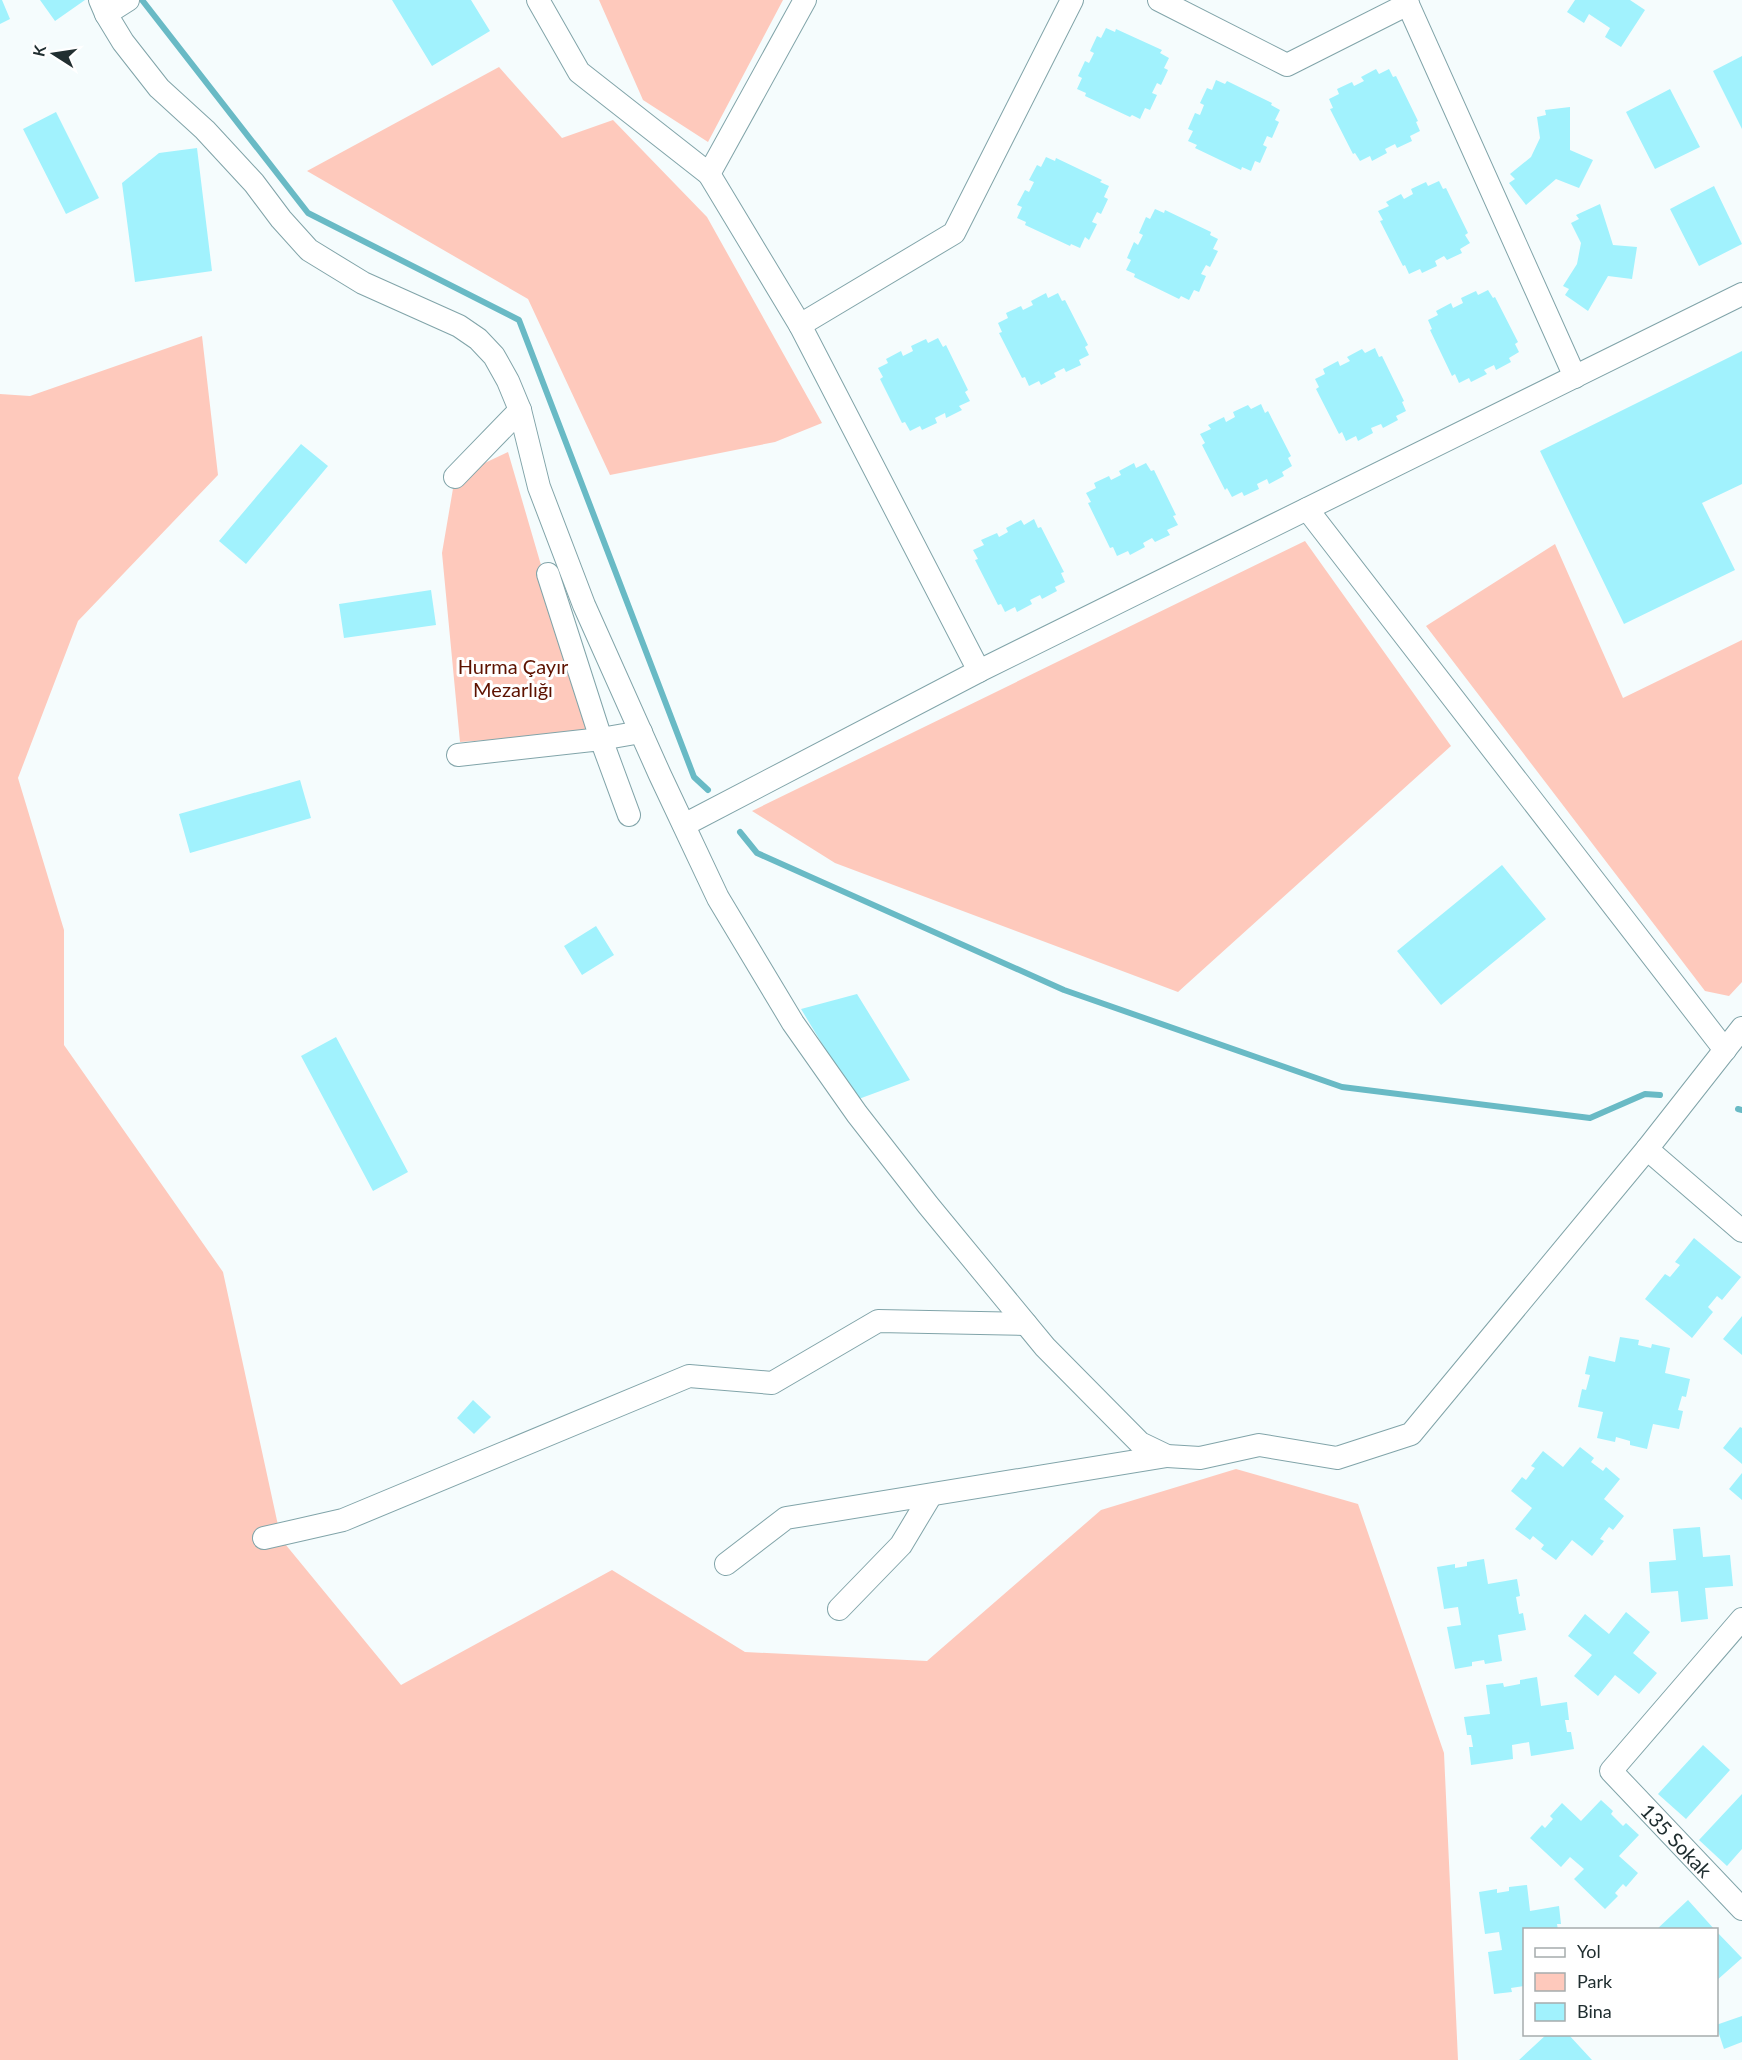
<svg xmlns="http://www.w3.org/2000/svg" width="1742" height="2060" font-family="Lato,sans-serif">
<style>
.green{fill:#fec9bc}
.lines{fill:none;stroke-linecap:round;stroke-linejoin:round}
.stream{stroke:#69bac5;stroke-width:6}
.building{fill:#a1f2fd}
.minor-casing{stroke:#81a4a9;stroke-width:24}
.minor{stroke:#fff;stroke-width:22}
.labels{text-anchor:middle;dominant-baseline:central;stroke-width:6;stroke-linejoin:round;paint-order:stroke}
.park-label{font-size:20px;fill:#5d1200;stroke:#fff}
.street-label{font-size:20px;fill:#212f31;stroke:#fff}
</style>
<rect width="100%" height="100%" fill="#f5fcfd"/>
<path class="green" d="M599 0H783L708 142 643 100Z
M499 67 562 138 613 120 707 217 822 423 775 442 610 475 528 299 307 171Z
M202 336 218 475 78 621 18 778 64 930V1045L223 1272 281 1539 401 1685 612 1570 745 1652 927 1661 1101 1510 1236 1469 1358 1504 1444 1753 1458 2060H0V394L30 396Z
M508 452 590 733 460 742 442 553 455 477Z
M1305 541 1451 746 1178 992 835 863 752 811Z
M1555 544 1623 698 1742 640V982L1729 996 1705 991 1426 626Z"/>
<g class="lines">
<path class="stream" d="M142 0 308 213 519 320 694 777 708 790
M740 832 757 853 1064 990 1342 1087 1590 1118 1645 1094 1660 1095
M1738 1109 1742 1110"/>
</g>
<path class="building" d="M0 0H2L10 19 0 24Z
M40 0H85L55 21Z
M392 0H471L490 31 432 66Z
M1575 0H1630L1645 10 1621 47 1605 37 1610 28 1589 14 1584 23 1567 12Z
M1106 28 1115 32 1116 29 1162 50 1160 53 1169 58 1164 68 1168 70 1161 85 1157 83 1152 93 1157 95 1150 110 1145 108 1140 119 1132 115 1130 117 1085 96 1086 93 1077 89 1082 78 1078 76 1085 61 1089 63 1094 53 1090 51 1097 36 1101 38Z
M1742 56V129L1713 71Z
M1376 69 1379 74 1389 69 1393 77 1396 76 1418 121 1416 122 1420 131 1410 136 1412 141 1397 148 1395 144 1385 149 1387 153 1372 161 1370 156 1360 161 1355 153 1353 154 1330 109 1333 108 1329 99 1339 94 1337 89 1352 82 1354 86 1364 81 1361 77Z
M1216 80 1225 84 1227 81 1272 103 1271 105 1280 110 1275 120 1279 122 1272 138 1267 136 1263 145 1267 147 1260 163 1255 161 1251 171 1242 167 1241 170 1195 148 1197 145 1188 141 1193 131 1188 129 1195 113 1200 115 1204 105 1200 103 1207 88 1212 90Z
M1670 89 1700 147 1655 169 1626 112Z
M1570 107V150L1593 160 1579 188 1556 179 1526 205 1509 183 1515 179 1510 174 1531 157 1540 138 1537 117 1546 115 1545 110Z
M56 112 99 198 66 214 23 129Z
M197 148 212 271 135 282 122 183 159 153Z
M1046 157 1055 161 1056 158 1102 180 1100 182 1109 186 1104 197 1108 199 1101 214 1097 212 1092 222 1097 224 1089 240 1085 237 1080 248 1071 244 1070 246 1025 225 1026 222 1017 218 1022 207 1017 205 1025 190 1029 192 1034 182 1029 180 1037 165 1041 167Z
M1439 181 1443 189 1446 188 1468 233 1465 235 1470 243 1460 249 1462 253 1447 260 1444 256 1435 261 1437 266 1422 273 1420 269 1409 274 1405 265 1403 266 1380 221 1383 220 1378 211 1389 206 1386 202 1401 194 1404 199 1413 194 1411 189 1426 182 1428 186Z
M1714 186 1742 244 1699 266 1670 209Z
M1600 204 1613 245 1637 247 1632 279 1608 276 1588 311 1565 295 1569 289 1563 286 1577 264 1581 243 1571 223 1579 219 1576 215Z
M1155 209 1164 213 1165 210 1211 232 1210 235 1218 239 1213 249 1218 251 1210 267 1206 265 1201 274 1206 276 1199 292 1194 290 1189 300 1181 296 1179 299 1134 277 1135 274 1126 270 1131 260 1127 258 1134 242 1138 245 1143 235 1139 233 1146 217 1150 219Z
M1488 290 1493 298 1495 297 1518 342 1515 344 1519 352 1509 358 1511 362 1496 370 1494 365 1484 370 1487 374 1471 382 1469 378 1459 383 1455 374 1452 376 1430 330 1432 329 1428 320 1438 315 1436 311 1451 303 1453 308 1463 303 1461 298 1476 291 1478 295Z
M1046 293 1048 298 1058 293 1062 301 1065 300 1088 345 1085 347 1089 355 1079 360 1081 365 1066 372 1064 368 1054 373 1056 377 1041 385 1039 381 1029 386 1025 377 1022 378 999 333 1002 332 998 323 1008 318 1006 313 1021 306 1023 310 1033 305 1031 301Z
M938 338 943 347 946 345 968 390 965 392 970 401 959 406 962 410 946 418 945 413 935 418 937 423 922 430 920 426 910 431 905 422 902 423 880 379 883 377 878 368 888 363 886 359 901 351 903 356 913 351 911 346 926 339 928 343Z
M1375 348 1379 357 1382 356 1404 401 1402 402 1406 411 1396 416 1398 420 1383 428 1381 424 1371 428 1373 433 1358 441 1356 436 1346 441 1342 432 1339 434 1316 389 1319 387 1315 379 1325 374 1323 369 1338 361 1340 366 1350 361 1347 357 1362 349 1365 353Z
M1742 351V484L1702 503 1735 570 1624 624 1540 451Z
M1261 404 1265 413 1268 411 1291 456 1288 458 1292 466 1282 472 1284 476 1269 484 1267 479 1257 484 1259 489 1244 496 1242 492 1232 497 1227 488 1225 490 1202 445 1205 443 1200 434 1211 429 1208 425 1224 417 1226 422 1235 417 1233 412 1248 405 1251 409Z
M301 444 328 466 246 564 219 541Z
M1134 463 1136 468 1146 463 1151 471 1154 470 1176 515 1173 516 1178 525 1167 530 1170 535 1155 542 1152 538 1143 543 1145 547 1130 555 1128 551 1117 556 1113 547 1110 548 1088 503 1091 502 1086 493 1096 488 1094 483 1109 476 1111 480 1121 475 1119 471Z
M1034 519 1038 528 1041 527 1064 572 1061 573 1065 582 1055 587 1057 591 1042 599 1040 595 1030 600 1032 604 1017 612 1015 607 1005 612 1001 604 998 605 975 560 978 559 973 550 984 545 981 540 997 533 999 537 1008 532 1006 528 1021 520 1024 525Z
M431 590 436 625 344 638 339 604Z
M300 780 311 818 190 853 179 814Z
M1502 865 1546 919 1441 1005 1397 951Z
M596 926 614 955 582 975 564 946Z
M857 994 910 1080 856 1100 801 1009Z
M336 1037 408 1172 373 1191 301 1056Z
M1694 1238 1741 1277 1722 1300 1717 1296 1708 1307 1713 1312 1692 1338 1645 1299 1665 1274 1670 1277 1680 1265 1675 1262Z
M1742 1316V1355L1723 1339Z
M1620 1337 1639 1340 1638 1345 1651 1348 1652 1344 1670 1348 1665 1373 1690 1379 1686 1397 1682 1396 1678 1410 1683 1411 1679 1429 1653 1424 1647 1449 1630 1445V1441L1616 1437 1615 1442 1597 1438 1603 1412 1578 1407 1582 1389 1586 1390 1590 1375 1585 1374 1589 1356 1615 1362Z
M473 1400 491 1417 474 1434 457 1418Z
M1740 1427 1742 1428V1464L1723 1448Z
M1580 1447 1594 1458 1591 1462 1603 1471 1606 1467 1620 1479 1604 1499 1624 1516 1613 1530 1609 1527 1600 1539 1604 1541 1592 1556 1572 1540 1556 1560 1541 1549 1544 1545 1533 1536 1530 1540 1515 1529 1532 1508 1511 1491 1522 1477 1526 1480 1535 1468 1531 1466 1543 1451 1563 1467Z
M1742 1473V1500L1729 1489Z
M1700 1527 1703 1557 1730 1555 1733 1586 1705 1588 1708 1619 1681 1622 1678 1591 1651 1593 1649 1562 1676 1560 1673 1529Z
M1484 1559 1488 1584 1517 1579 1520 1596 1516 1597 1519 1614 1523 1613 1526 1630 1498 1635 1502 1661 1485 1664 1484 1660 1472 1662V1666L1455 1669 1447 1627 1461 1625 1458 1607 1444 1609 1437 1567 1455 1564V1568L1467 1566V1562Z
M1626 1612 1650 1632 1633 1653 1657 1673 1639 1694 1615 1675 1598 1696 1574 1676 1592 1655 1568 1636 1585 1614 1609 1634Z
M1537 1677 1541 1706 1567 1702 1569 1720H1565L1567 1732H1571L1574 1749 1531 1756 1529 1742 1512 1745 1513 1759 1471 1765 1469 1747H1473L1471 1735H1467L1464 1717 1490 1714 1486 1685 1503 1683 1504 1687 1520 1684V1680Z
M1703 1745 1730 1770 1686 1819 1658 1794Z
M1742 1794V1849L1727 1866 1699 1840Z
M1601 1800 1613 1811 1611 1814 1623 1826 1626 1823 1639 1835 1619 1856 1638 1873 1626 1887 1623 1884 1615 1893 1618 1896 1605 1909 1574 1879 1584 1869 1570 1857 1561 1867 1530 1838 1542 1825 1545 1828 1553 1819 1550 1816 1562 1803 1581 1821Z
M1527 1885 1530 1911 1559 1906 1561 1924H1557L1558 1930H1524V1986L1511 1988 1512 1992 1494 1994 1488 1952 1502 1950 1499 1932 1485 1934 1479 1892 1497 1889V1893L1509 1891V1887Z
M1688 1900 1715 1930H1656Z
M1716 1931 1742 1958 1716 1981Z
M1742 2016V2042L1724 2049 1716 2025Z
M1547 2034H1568L1592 2060H1519Z"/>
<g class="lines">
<g class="minor-casing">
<g id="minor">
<path d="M100 0 106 14 123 42 159 88 205 130 254 183 281 219 309 250 363 283 459 326 478 339 494 356 508 381 520 410 539 487 584 605 660 775 718 898 793 1023 857 1114 928 1205 1045 1347 1140 1443 1167 1456 1200 1458 1259 1445 1337 1458 1411 1434 1647 1149 1742 1028"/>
<path d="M538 0 579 72 709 174 805 0"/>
<path d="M1159 0 1287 65 1408 4"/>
<path d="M1406 0 1575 377"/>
<path d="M106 14 128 0"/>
<path d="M709 174 800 325 979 671"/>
<path d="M800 325 954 233 1072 0"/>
<path d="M455 477 520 410"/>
<path d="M1307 509 1725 1050"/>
<path d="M548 574 601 739 641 732"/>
<path d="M458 755 601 739 629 815"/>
<path d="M684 825 979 671 1742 294"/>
<path d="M1647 1149 1742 1231"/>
<path d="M264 1538 343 1520 689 1376 772 1383 878 1321 1026 1324"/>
<path d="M726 1564 786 1518 1167 1456"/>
<path d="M839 1609 901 1545 931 1495"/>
<path id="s1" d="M1742 1619 1611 1771 1742 1909"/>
</g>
</g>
<use href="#minor" class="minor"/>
</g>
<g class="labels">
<g class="park-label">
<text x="513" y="666">Hurma Çayır<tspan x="513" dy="23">Mezarlığı</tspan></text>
</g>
<g class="street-label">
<text stroke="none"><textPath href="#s1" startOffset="296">135 Sokak</textPath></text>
</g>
</g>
<rect x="1523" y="1928" width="195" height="108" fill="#ffffff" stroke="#a6acad" stroke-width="1.5"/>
<rect x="1535" y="1948" width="30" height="9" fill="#ffffff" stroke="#a6acad" stroke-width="1.5"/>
<text x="1577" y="1958" font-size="18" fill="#212f31">Yol</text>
<rect x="1535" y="1973" width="30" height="18" fill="#fec9bc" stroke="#a6acad" stroke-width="1.5"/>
<text x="1577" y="1988" font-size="18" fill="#212f31">Park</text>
<rect x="1535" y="2003" width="30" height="18" fill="#a1f2fd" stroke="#a6acad" stroke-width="1.5"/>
<text x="1577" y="2018" font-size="18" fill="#212f31">Bina</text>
<g transform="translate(54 54) rotate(282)" stroke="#ffffff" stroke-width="4.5" paint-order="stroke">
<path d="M0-4.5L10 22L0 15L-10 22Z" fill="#212f31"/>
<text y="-9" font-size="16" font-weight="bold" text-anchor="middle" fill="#212f31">K</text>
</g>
</svg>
